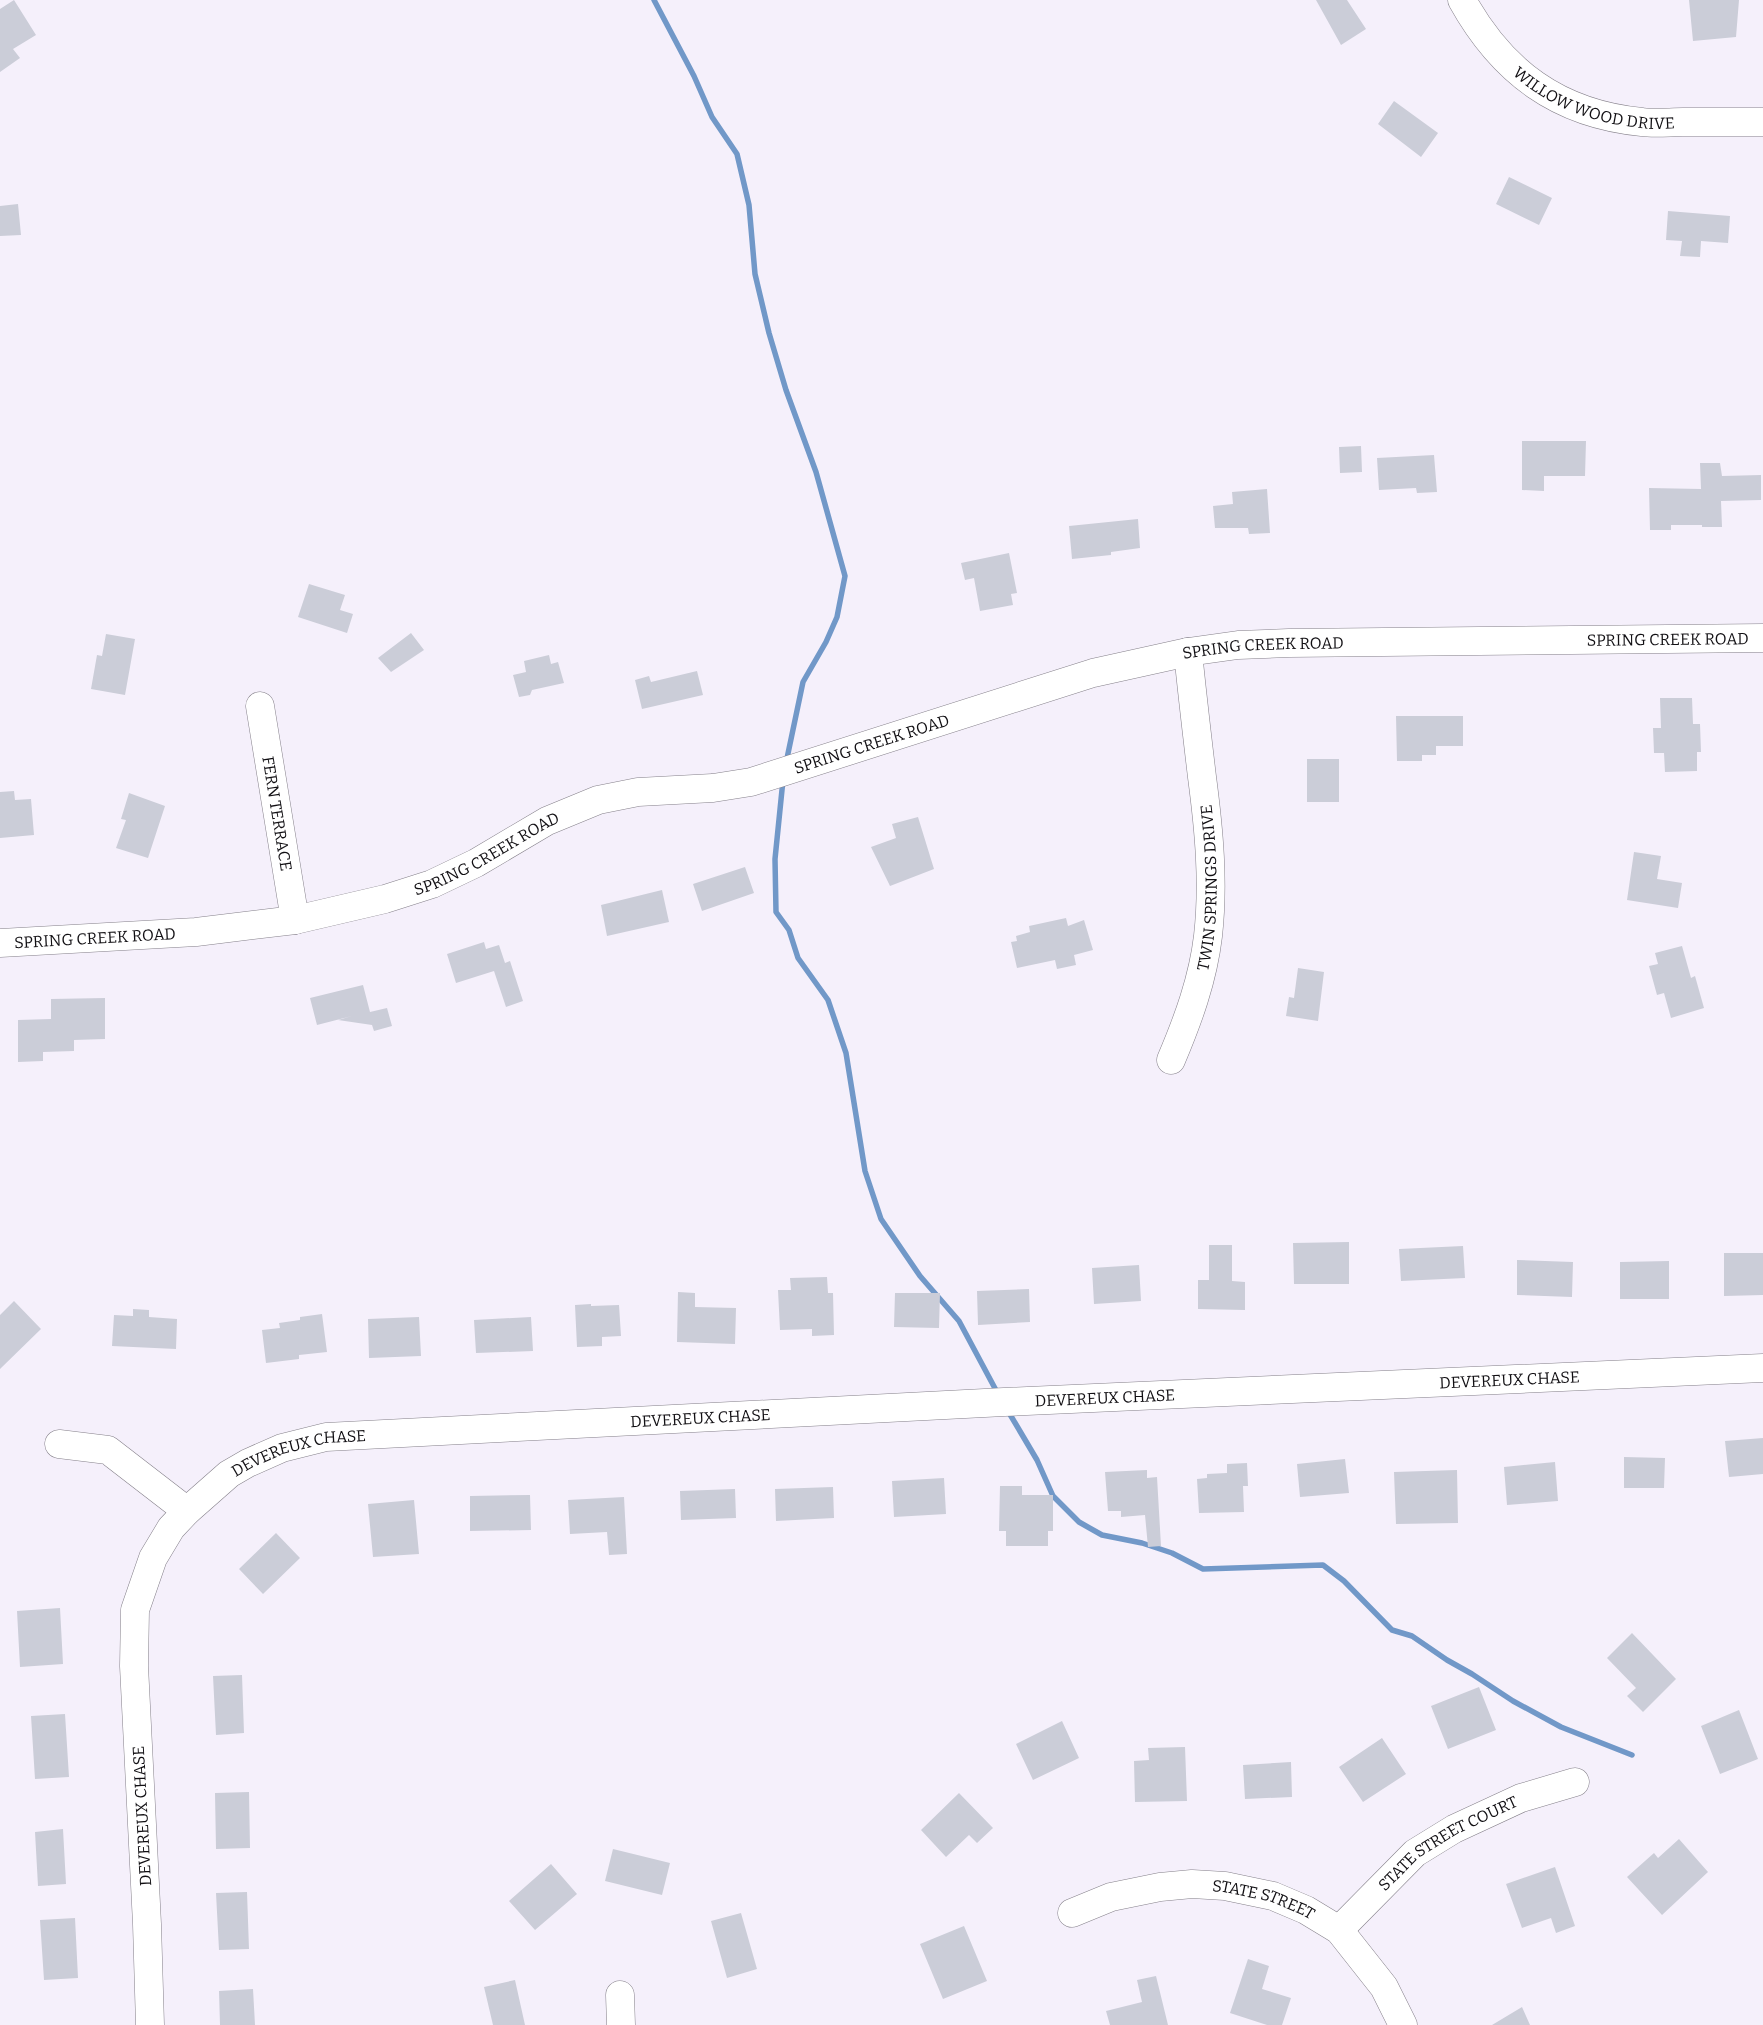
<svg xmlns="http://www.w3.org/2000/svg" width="1763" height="2025" font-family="Bitter,serif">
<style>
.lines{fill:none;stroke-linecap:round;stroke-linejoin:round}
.stream{stroke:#7198c8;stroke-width:5.5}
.building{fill:#cbcdd8}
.minor-casing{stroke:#85808a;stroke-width:29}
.minor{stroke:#fff;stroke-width:28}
.labels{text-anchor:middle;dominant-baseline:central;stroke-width:4;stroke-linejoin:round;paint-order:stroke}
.street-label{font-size:16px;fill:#110f13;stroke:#fff}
</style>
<rect width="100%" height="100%" fill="#f5f0fb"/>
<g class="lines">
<path class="stream" d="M654 0 694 76 712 117 737 154 749 205 755 274 769 333 786 390 816 472 845 576 837 617 826 642 803 682 786 763
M783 780 775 859 776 912 789 930 798 958 828 1000 846 1053 865 1171 881 1219 920 1276 959 1321 998 1394
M1008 1411 1037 1460 1053 1496 1079 1522 1102 1535 1142 1543 1172 1553 1203 1569 1323 1565 1344 1581 1392 1630 1412 1636 1447 1660 1472 1674 1513 1701 1561 1727 1632 1755"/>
</g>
<path class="building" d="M14 0 36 35 13 49 20 58 0 72V9Z
M1316 0H1347L1366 29 1341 45Z
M1689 0H1739L1736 37 1693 41Z
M1394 101 1438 133 1421 157 1378 124Z
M1509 177 1552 198 1539 225 1496 204Z
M18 204 21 235 0 236V206Z
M1668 211 1730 216 1728 243 1701 241 1700 257 1680 256 1682 241 1666 240Z
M1522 441H1586L1585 476H1544V491L1522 490Z
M1361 446 1362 472 1340 473 1339 447Z
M1434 455 1437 492 1417 493 1416 488 1379 490 1377 458Z
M1700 463H1720L1722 476 1761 475V500L1721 501 1722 527H1702V525H1671V530H1650L1649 488 1701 489Z
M1267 489 1270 533 1249 534 1248 528H1215L1213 506 1233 504 1232 492Z
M1138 519 1140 548 1111 552V555L1072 559 1069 526Z
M1009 553 1017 593 1011 594 1013 605 980 611 974 578 965 580 961 563Z
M309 584 345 595 340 610 353 614 347 633 298 617Z
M411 633 424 650 391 672 378 658Z
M106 634 135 639 125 695 91 689 97 655 102 656Z
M549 655 551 664 558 662 564 683 532 690 530 695 519 697 513 675 526 672 524 661Z
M697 671 703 695 642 709 635 680 649 676 651 682Z
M1660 698H1692L1693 724H1700L1701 752H1697V771L1665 772 1664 753H1654L1653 728H1661Z
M1396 716H1463V746H1436V755H1422V761H1397Z
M1307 759H1339V802H1307Z
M14 791 15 800 31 799 34 835 0 838V792Z
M129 793 165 806 148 858 116 848 126 820 121 819Z
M918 817 934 869 890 886 871 847 896 838 892 824Z
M1634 852 1661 856 1657 879 1682 883 1678 908 1627 900Z
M745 867 754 893 702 911 693 884Z
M662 890 669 922 607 936 601 905Z
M1066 918 1068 926 1084 920 1093 950 1074 955 1076 965 1057 969 1055 960 1017 968 1011 942 1017 941 1016 936 1030 932 1029 926Z
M484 942 486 949 499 945 505 963 510 961 523 1001 506 1007 494 971 456 983 447 954Z
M1682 946 1691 978 1695 976 1704 1008 1671 1018 1664 993 1657 995 1649 966 1658 964 1655 953Z
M1298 968 1324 972 1318 1021 1286 1016 1289 997 1294 998Z
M363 985 370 1012 387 1008 392 1026 374 1031 372 1025 338 1020 352 1016 317 1025 310 998Z
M105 998V1039L74 1040V1051L43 1052V1061L18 1062V1020L51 1019V999Z
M1349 1242V1284H1294L1293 1243Z
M1209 1245H1232V1281L1245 1282V1310L1198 1309V1280H1209Z
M1463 1246 1465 1278 1401 1281 1399 1249Z
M1724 1253H1763V1295L1724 1296Z
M1517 1260 1573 1262 1572 1297 1517 1295Z
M1669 1261V1299H1620V1262Z
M1139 1265 1141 1301 1094 1304 1092 1268Z
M827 1277 828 1293H833L834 1335 812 1336V1329L780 1330 778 1290H791L790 1278Z
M1029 1289 1030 1322 978 1325 977 1291Z
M678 1292 695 1293V1307L736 1308 735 1344 677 1342Z
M895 1293H940L939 1328 894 1327Z
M14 1301 41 1329 0 1369V1315Z
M591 1304V1306L619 1305 621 1336 602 1337V1346L577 1347 575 1305Z
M133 1309 149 1310V1317L177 1319 176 1349 112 1346 114 1315 133 1316Z
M322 1314 327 1352 299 1355V1359L266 1363 262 1330 280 1328 279 1323 300 1320V1317Z
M419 1317 421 1356 369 1358 368 1319Z
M531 1317 533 1351 476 1353 474 1320Z
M1763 1438V1474L1729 1477 1725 1441Z
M1624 1457 1665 1458 1664 1488H1624Z
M1345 1459 1349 1493 1300 1497 1297 1464Z
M1555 1462 1558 1501 1507 1505 1504 1467Z
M1247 1463 1248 1486H1243L1244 1512 1199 1513 1197 1479 1207 1478V1474L1227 1473V1464Z
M1147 1470V1478L1157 1477 1161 1546 1148 1547 1145 1515 1121 1517V1511H1108L1105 1472Z
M1457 1470 1458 1523 1396 1524 1394 1472Z
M944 1478 946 1514 894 1517 892 1481Z
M1000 1486H1022V1495H1053V1531H1048V1546H1006V1531H999Z
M833 1487 834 1518 776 1521 775 1489Z
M735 1489 736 1518 681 1520 680 1491Z
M530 1495 531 1530 470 1531V1496Z
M624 1497 627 1554 609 1555 607 1532 570 1534 568 1500Z
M414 1500 419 1554 373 1557 368 1504Z
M276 1533 300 1558 263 1594 239 1569Z
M60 1608 63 1664 20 1667 17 1611Z
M1632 1633 1676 1679 1643 1712 1627 1696 1636 1688 1607 1658Z
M242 1675 244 1733 216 1735 213 1676Z
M1479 1687 1496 1730 1448 1749 1431 1706Z
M1739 1710 1758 1759 1720 1774 1701 1726Z
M65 1714 69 1777 35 1779 31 1716Z
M1062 1721 1079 1758 1033 1780 1016 1744Z
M1382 1738 1406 1774 1363 1802 1339 1767Z
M1185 1747 1187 1801 1135 1802 1134 1761 1149 1760 1148 1748Z
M1291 1762 1292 1797 1245 1799 1243 1765Z
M249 1792 250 1848 216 1849 215 1793Z
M959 1793 993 1828 977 1843 969 1835 946 1857 921 1830Z
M63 1829 66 1884 38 1886 35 1832Z
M1679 1839 1708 1872 1662 1915 1627 1877 1654 1853 1658 1858Z
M613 1849 670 1863 662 1895 605 1881Z
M551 1864 577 1894 535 1930 509 1901Z
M1555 1867 1575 1926 1556 1933 1551 1918 1522 1928 1506 1884Z
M247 1892 249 1949 219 1950 216 1893Z
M741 1913 757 1969 727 1978 711 1921Z
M75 1918 78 1978 44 1980 40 1920Z
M964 1926 987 1981 943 1999 920 1944Z
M1248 1959 1269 1966 1262 1989 1291 1998 1282 2025H1267L1230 2013Z
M1156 1976 1168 2025H1110L1106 2011 1142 2002 1137 1980Z
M515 1980 525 2025H493L484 1987Z
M253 1989 255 2025H220L219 1991Z
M1522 2007 1530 2025H1492Z"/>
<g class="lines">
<g class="minor-casing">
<g id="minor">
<path id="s1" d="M1462 0C1502 72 1558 114 1642 122 1655 124 1670 122 1683 122 1710 122 1736 122 1763 122"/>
<path id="s2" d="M260 706 295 920"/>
<path id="s3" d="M0 943 196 932 295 920 385 899 432 884 476 863 547 821 598 800 638 792 713 788 751 782 1093 673 1188 652 1238 645 1289 643 1763 638"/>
<path id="s4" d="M1171 1060C1188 1020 1203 979 1208 936 1214 883 1209 830 1202 777 1197 735 1192 693 1188 652"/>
<path d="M59 1444 108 1450 187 1511"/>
<path id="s5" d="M1072 1913 1111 1897 1160 1887 1192 1884 1225 1886 1273 1896 1306 1910 1339 1930 1384 1987 1403 2025"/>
<path id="s6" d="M1339 1930 1415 1853 1454 1829 1521 1798 1575 1782"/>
<path d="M620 1995 621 2025"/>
<path id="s7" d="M150 2025 147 1924 134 1666 135 1610 153 1558 171 1528 187 1511 229 1474 248 1463 282 1448 326 1437 1004 1402 1763 1368"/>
</g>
</g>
<use href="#minor" class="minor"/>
</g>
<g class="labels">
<g class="street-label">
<text stroke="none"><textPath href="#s1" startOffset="174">WILLOW WOOD DRIVE</textPath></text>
<text stroke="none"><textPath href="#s3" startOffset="1715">SPRING CREEK ROAD</textPath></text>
<text stroke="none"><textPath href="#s3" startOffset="1310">SPRING CREEK ROAD</textPath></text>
<text stroke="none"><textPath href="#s3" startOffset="905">SPRING CREEK ROAD</textPath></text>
<text stroke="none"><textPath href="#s2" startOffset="109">FERN TERRACE</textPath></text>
<text stroke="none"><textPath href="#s3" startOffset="500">SPRING CREEK ROAD</textPath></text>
<text stroke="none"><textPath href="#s4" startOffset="178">TWIN SPRINGS DRIVE</textPath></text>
<text stroke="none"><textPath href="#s3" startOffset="95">SPRING CREEK ROAD</textPath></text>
<text stroke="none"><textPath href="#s7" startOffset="1874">DEVEREUX CHASE</textPath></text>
<text stroke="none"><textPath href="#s7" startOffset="1469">DEVEREUX CHASE</textPath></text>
<text stroke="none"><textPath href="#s7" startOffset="1064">DEVEREUX CHASE</textPath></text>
<text stroke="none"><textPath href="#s7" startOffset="659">DEVEREUX CHASE</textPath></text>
<text transform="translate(142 1816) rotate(-93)">DEVEREUX CHASE</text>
<text stroke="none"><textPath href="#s6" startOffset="141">STATE STREET COURT</textPath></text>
<text stroke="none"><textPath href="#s5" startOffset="198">STATE STREET</textPath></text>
</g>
</g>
</svg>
